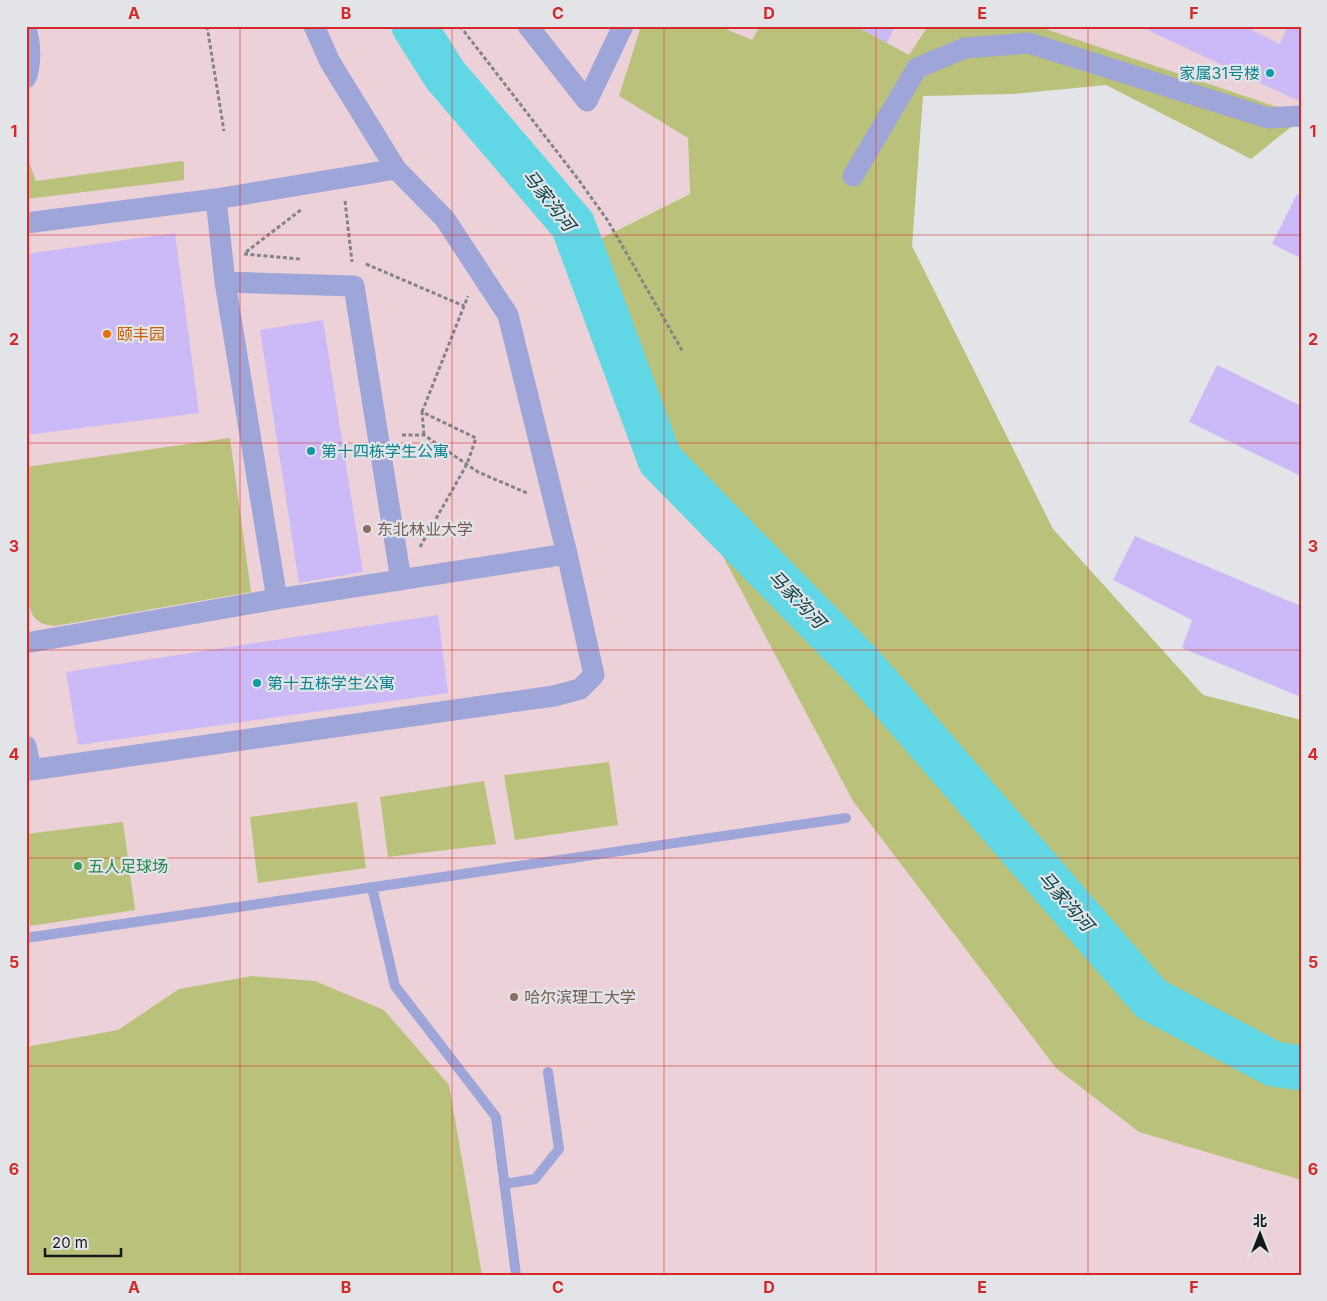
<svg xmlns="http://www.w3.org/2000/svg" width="1327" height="1301" font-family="Inter,'Noto Sans SC',sans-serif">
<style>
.education{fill:#ecd2d8}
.green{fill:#bac17a}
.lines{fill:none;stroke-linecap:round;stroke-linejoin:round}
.river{stroke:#61d7e6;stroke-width:45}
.building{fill:#cbbaf7}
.path{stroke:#828486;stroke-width:3;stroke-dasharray:4 2.5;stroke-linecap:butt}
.lane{stroke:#9da5d9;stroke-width:10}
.street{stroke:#9da5d9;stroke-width:21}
.grid{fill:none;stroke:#d62828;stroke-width:1;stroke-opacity:0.55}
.culture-dot{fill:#0f9aa8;stroke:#e2e4e7;stroke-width:2}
.food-dot{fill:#e8710a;stroke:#e2e4e7;stroke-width:2}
.education-dot{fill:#8d6e63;stroke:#e2e4e7;stroke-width:2}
.leisure-dot{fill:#2e9e5b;stroke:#e2e4e7;stroke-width:2}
.labels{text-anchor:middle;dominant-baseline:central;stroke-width:4.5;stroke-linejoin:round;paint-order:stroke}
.culture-label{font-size:16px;fill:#0d838f;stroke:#e2e4e7;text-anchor:start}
.food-label{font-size:16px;fill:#c56008;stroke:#e2e4e7;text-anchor:start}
.education-label{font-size:16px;fill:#785e54;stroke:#e2e4e7;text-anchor:start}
.leisure-label{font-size:16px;fill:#27864d;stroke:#e2e4e7;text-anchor:start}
.water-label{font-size:18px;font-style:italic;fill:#074047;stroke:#e2e4e7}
.neatline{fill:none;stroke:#d62828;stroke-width:2}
.grid-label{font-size:16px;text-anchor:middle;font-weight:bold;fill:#d62828}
</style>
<rect width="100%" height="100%" fill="#e2e4e7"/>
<path class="education" d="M26 26H641L619 96 688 138 690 194 564 257 1139 1132 1301 1180V1275H26Z
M719 26H760L752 41Z
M856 26H928L910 55Z
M1037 26H1301V115Z"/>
<path class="green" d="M641 26H719L752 40 760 26H856L909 55 928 26H1037L1301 115V119L1251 159 1106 85 1014 94 923 96 912 246 1053 529 1203 695 1301 720V1180L1139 1132 1056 1068 853 801 564 257 690 194 688 138 619 96Z
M26 154 36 181 181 161 184 162V180L26 199Z
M230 438 251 592 55 626C47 625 39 624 34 617 19 595 26 498 26 467Z
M609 762 618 825 515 840 504 775Z
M484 781 496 844 388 857 380 797Z
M357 802 366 868 258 883 250 817Z
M123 822 135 910 30 926 26 897V834Z
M252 976 315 981 384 1010 449 1085 482 1275H26V1047L118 1030 179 989Z"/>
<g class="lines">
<path class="river" d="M414 26 445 75 573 225 660 460 864 668 1151 999 1274 1064 1301 1068"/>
</g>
<path class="building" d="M856 26H895L887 43Z
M1139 26H1244L1280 44 1288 26H1301V102Z
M1297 194 1301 196V258L1272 244Z
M175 233 199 413 26 435V254Z
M323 320 363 572 299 583 260 330Z
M1217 365 1301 406V476L1189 422Z
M1135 536 1301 606V697L1182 648 1192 620 1113 580Z
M438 615 448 693 78 745 66 672Z"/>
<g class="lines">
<path class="path" d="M207 26 224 131
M460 26 578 179 608 221 683 352
M345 201 352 262
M246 252 302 209
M244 254 300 259
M366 264 464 306
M422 412 468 296
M402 435H424L478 472 527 493
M420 547 467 464 476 438 422 412 424 435"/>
<path class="lane" d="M372 887 395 986 496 1117 516 1275
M26 938 846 818
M504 1184 535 1179 559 1149 548 1072"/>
<path class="street" d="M528 26 587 101 623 26
M26 30C31 43 31 65 26 78
M853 176 917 68 965 48 1029 43 1268 118 1301 116
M216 199 225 282 277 599
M26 223 216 199 396 169
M225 282 354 286 401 580
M26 643 277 599 567 554
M26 746 31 770 554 696 580 689 594 675 567 554 508 315 445 219 396 169 330 62 314 26"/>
</g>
<path class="grid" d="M240 26V1275M452 26V1275M664 26V1275M876 26V1275M1088 26V1275M26 235H1301M26 443H1301M26 650H1301M26 858H1301M26 1066H1301"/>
<g class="culture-dot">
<circle cx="1270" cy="73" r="5"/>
<circle cx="311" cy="451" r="5"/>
<circle cx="257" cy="683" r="5"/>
</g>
<circle class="food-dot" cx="107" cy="334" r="5"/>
<g class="education-dot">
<circle cx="367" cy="529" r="5"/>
<circle cx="514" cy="997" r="5"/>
</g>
<circle class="leisure-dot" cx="78" cy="866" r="5"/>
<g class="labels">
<g class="culture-label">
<text x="1260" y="73" text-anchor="end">家属31号楼</text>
<text x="321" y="451">第十四栋学生公寓</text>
<text x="267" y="683">第十五栋学生公寓</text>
</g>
<g class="food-label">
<text x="117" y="334">颐丰园</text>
</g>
<g class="education-label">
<text x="377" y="529">东北林业大学</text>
<text x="524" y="997">哈尔滨理工大学</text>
</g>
<g class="leisure-label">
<text x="88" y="866">五人足球场</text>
</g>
<g class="water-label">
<text transform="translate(549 200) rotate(52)">马家沟河</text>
<text transform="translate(797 599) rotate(46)">马家沟河</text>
<text transform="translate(1066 901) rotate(49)">马家沟河</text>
</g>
</g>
<rect width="1327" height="1301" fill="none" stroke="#e2e4e7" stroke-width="55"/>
<g transform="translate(1260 1234)" stroke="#e2e4e7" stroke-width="4" paint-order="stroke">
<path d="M0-4L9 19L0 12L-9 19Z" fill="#161718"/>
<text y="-8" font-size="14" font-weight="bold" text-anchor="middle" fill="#161718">北</text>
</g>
<path d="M45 1248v8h76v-8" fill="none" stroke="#161718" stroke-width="2.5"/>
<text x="52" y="1248" font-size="15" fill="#161718" stroke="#e2e4e7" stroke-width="4" paint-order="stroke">20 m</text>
<rect x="28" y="28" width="1272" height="1246" class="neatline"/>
<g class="grid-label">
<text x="134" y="19">A</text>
<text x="346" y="19">B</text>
<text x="558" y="19">C</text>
<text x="769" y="19">D</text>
<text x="982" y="19">E</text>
<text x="1194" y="19">F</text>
<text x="14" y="137">1</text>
<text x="1313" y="137">1</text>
<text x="14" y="345">2</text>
<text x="1313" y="345">2</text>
<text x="14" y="552">3</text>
<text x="1313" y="552">3</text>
<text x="14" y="760">4</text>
<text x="1313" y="760">4</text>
<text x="14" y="968">5</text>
<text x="1313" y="968">5</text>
<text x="14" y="1175">6</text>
<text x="1313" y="1175">6</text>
<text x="134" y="1293">A</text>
<text x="346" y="1293">B</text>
<text x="558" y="1293">C</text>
<text x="769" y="1293">D</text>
<text x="982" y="1293">E</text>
<text x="1194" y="1293">F</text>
</g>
</svg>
